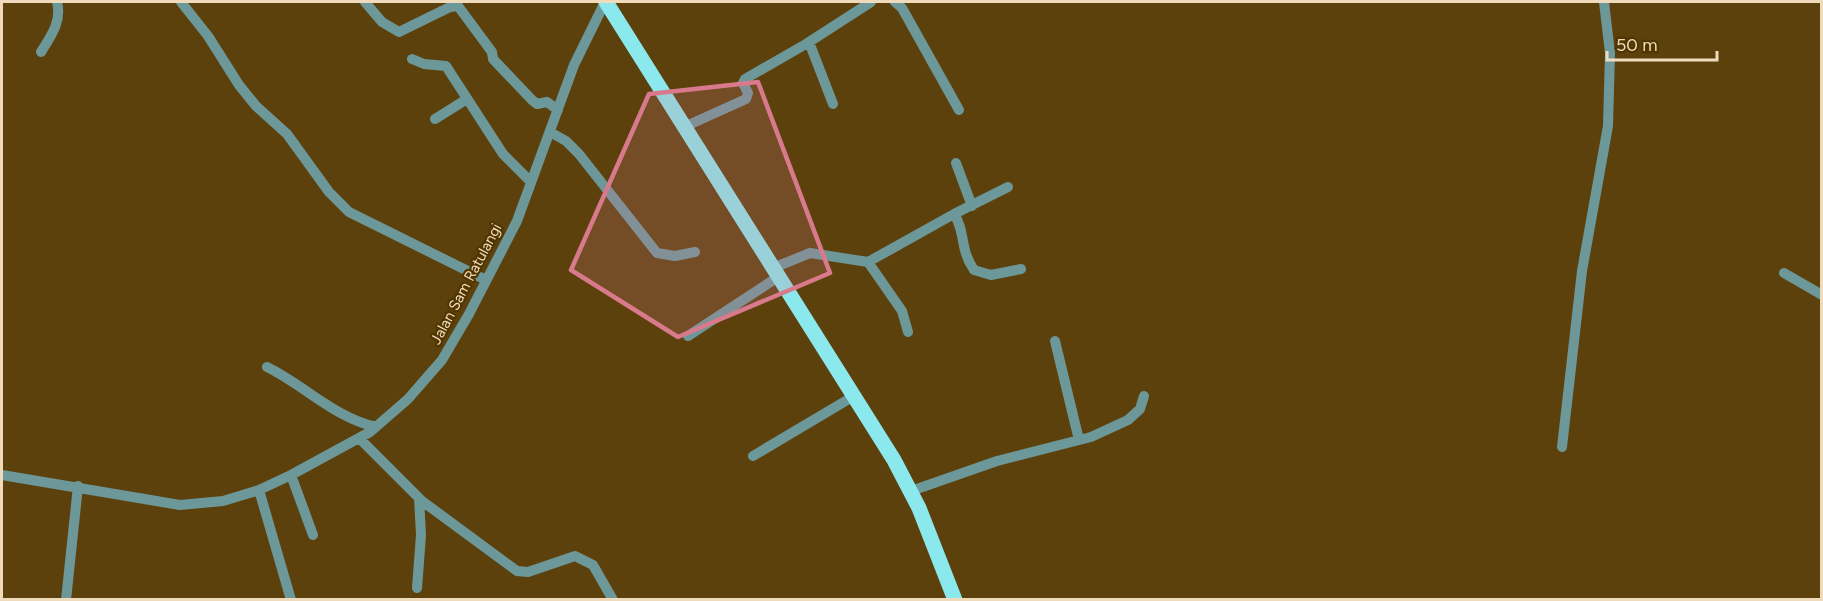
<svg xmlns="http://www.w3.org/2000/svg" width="1823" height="601" font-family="Figtree,sans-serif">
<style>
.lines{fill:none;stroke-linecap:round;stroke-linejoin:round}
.minor{stroke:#6d989a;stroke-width:10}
.major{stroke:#8be8ec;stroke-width:15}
.marked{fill:#d87a8c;fill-opacity:0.2;stroke:#d87a8c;stroke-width:4.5;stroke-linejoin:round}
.labels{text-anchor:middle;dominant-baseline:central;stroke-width:4.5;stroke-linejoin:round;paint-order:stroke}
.street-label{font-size:15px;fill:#efdbbc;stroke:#513600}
</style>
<rect width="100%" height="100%" fill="#5c410d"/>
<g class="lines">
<path class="minor" d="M181 2 208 36 239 85 256 106 287 134 329 192 349 212 486 280
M365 2 382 22 399 32 450 7 458 6 492 52 493 59 532 100 537 104 547 102 558 110
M895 2 902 8 959 110
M809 42 833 104
M41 52C51 36 62 21 57 2
M412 59 424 64 446 66 503 154 531 182
M435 119 467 99
M684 127 746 99 748 93 743 83 745 79 806 44 871 2
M550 132 566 141 579 154 657 253 675 256 695 252
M956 163 972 206
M954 214 1008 187
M868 262 902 311 908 332
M773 268 810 253 868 262 954 214C966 232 959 248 974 270L991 275 1021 269
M1784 273 1822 295
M688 336 778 277
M1055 341 1079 440
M267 367C304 385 335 418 376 427
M360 439 422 501 517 571 528 572 575 556 593 565 613 600
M1562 447 1582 271 1608 126 1610 53 1604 2
M753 456 854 396
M2 475 180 505 223 501 259 490 291 475 370 432 408 399 442 360 469 314 517 221 574 65 605 2
M291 475 313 535
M259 490 291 600
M911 491 997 461 1091 437 1128 420 1140 409 1144 396
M417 588 421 535 419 498
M66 600 78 486"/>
<path class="major" d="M606 2 894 460 919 508 955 600"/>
</g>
<path class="marked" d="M758 82 830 273 678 337 571 270 649 94Z"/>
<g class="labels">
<g class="street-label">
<text transform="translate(466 284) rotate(-62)">Jalan Sam Ratulangi</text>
</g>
</g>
<rect width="1823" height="601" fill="none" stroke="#efdbbc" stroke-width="6"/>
<path d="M1607 51v9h110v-9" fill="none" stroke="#efdbbc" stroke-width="3"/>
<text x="1616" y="51" font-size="18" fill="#efdbbc" stroke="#513600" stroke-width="4.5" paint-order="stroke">50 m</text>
</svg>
